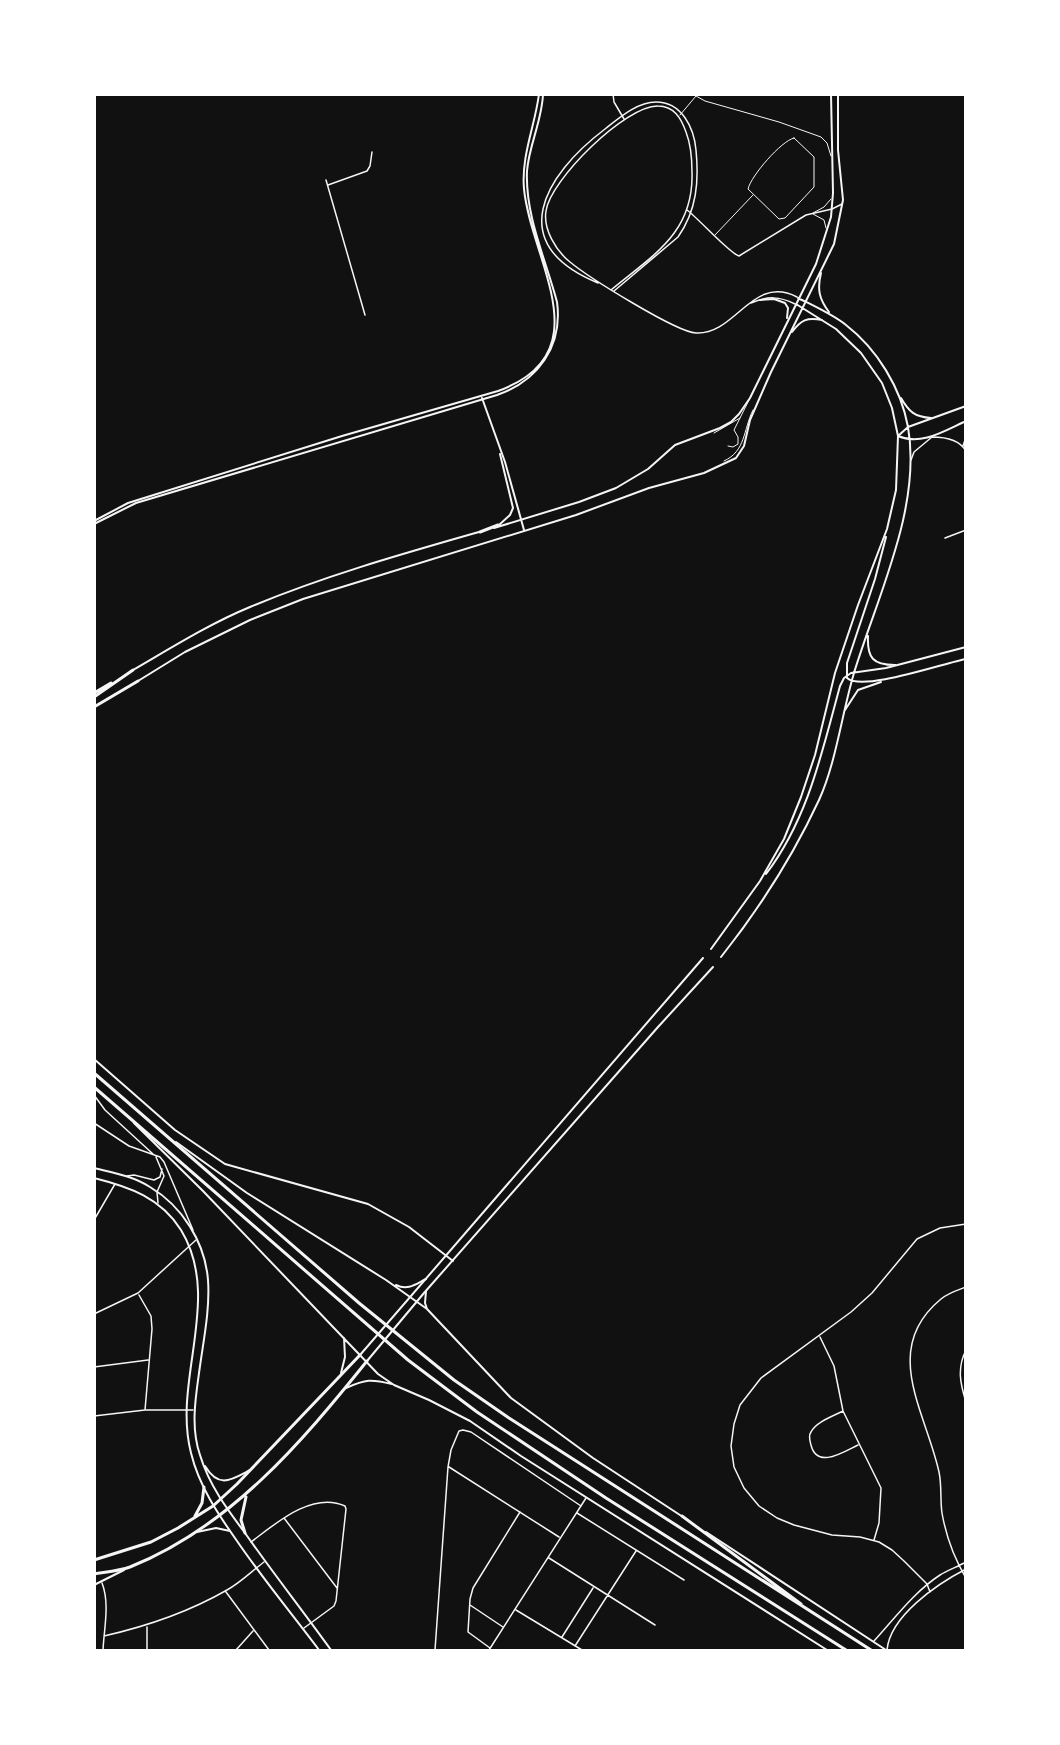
<svg xmlns="http://www.w3.org/2000/svg" width="1060" height="1745" font-family="'Sofia Sans Condensed',sans-serif">
<style>
.lines{fill:none;stroke-linecap:round;stroke-linejoin:round}
.service{stroke:#f5f5f5;stroke-width:1}
.minor{stroke:#f5f5f5;stroke-width:1.5}
.tertiary{stroke:#f5f5f5;stroke-width:2}
.secondary{stroke:#f5f5f5;stroke-width:2}
.primary{stroke:#f5f5f5;stroke-width:3}
.motorway{stroke:#f5f5f5;stroke-width:3}
</style>
<rect width="100%" height="100%" fill="#111"/>
<g class="lines">
<path class="service" d="M680 115 696 96 705 101 779 122 821 137 827 143 831 156
M794 138 814 157V187L785 218 779 219 748 189C751 176 781 141 794 138Z
M813 213 824 207 831 199
M813 214 824 220 826 228
M715 235 753 195
M714 433 740 418
M728 446 733 447 738 444V437L734 430 749 400
M724 461C746 451 743 430 753 410"/>
<path class="minor" d="M613 94 614 102 624 119
M326 180 365 315
M328 185 367 171 370 166 372 152
M687 210C698 218 730 254 739 256L806 215 832 209 842 204
M598 283C504 244 543 176 605 129 619 118 637 102 656 102 682 102 694 128 696 150 699 181 697 210 678 237L614 291
M611 290C653 255 694 233 692 172 692 158 691 145 686 132 681 118 674 106 658 106 626 105 550 180 546 211 543 229 556 251 570 262 588 277 676 332 696 333 736 335 752 274 797 297
M751 303C768 296 779 296 795 304
M963 446 966 437
M911 460 914 452 932 437C945 437 959 439 966 451
M945 538 966 530
M94 1095 105 1110 153 1154
M94 1123 129 1146 160 1157 164 1162 193 1230
M156 1157 164 1176 157 1192 158 1203
M127 1176 134 1175 154 1180 160 1177 162 1169
M94 1220 115 1184
M966 1287C958 1290 948 1293 941 1299 880 1349 926 1412 939 1472 942 1486 940 1500 942 1513 946 1536 954 1558 966 1578
M139 1295 151 1316 152 1329 145 1410
M94 1314 138 1293 196 1240
M820 1337 834 1366 843 1411 881 1488 879 1523 874 1540
M966 1350C957 1368 960 1383 966 1402
M94 1367 148 1360
M843 1411C833 1416 816 1422 811 1432 808 1436 810 1441 811 1445 817 1470 845 1451 858 1445
M94 1416 145 1410H193
M449 1467 559 1537
M577 1513 684 1580
M284 1518 337 1588
M251 1542C275 1524 312 1491 345 1506L346 1509 336 1601 334 1606 304 1628
M549 1558 655 1625
M102 1583C110 1603 104 1629 103 1650
M226 1592 269 1650
M930 1592 927 1584 904 1561 892 1550 879 1542 860 1537 832 1535 794 1525 777 1518 759 1506 744 1488 734 1467 731 1446 734 1424 740 1405 761 1378 851 1312 872 1293 917 1239 940 1228 966 1224
M470 1605 503 1627
M516 1610 582 1650
M147 1627V1650
M104 1636C148 1626 187 1613 227 1590 240 1583 252 1571 264 1562
M562 1637 593 1588
M874 1641C895 1618 914 1592 940 1575 948 1570 957 1567 966 1562
M575 1646 636 1551
M490 1648 468 1632 470 1599 473 1588 520 1512
M236 1650 253 1631
M435 1650 448 1467 451 1450 459 1431 463 1430 471 1432 581 1506
M489 1650 586 1498
M887 1650C890 1616 937 1584 966 1569"/>
<path class="tertiary" d="M482 398 505 462 524 530
M94 521 128 503 342 436 498 391C603 353 531 261 524 189 521 156 535 126 539 94
M94 524 136 503 497 395C538 381 563 346 557 302 546 260 525 216 527 171 529 145 542 121 543 94
M94 1059 175 1130 225 1164 368 1204 409 1227 453 1261
M94 1168C114 1173 133 1176 150 1187 182 1206 205 1242 208 1280 210 1308 204 1338 200 1366 196 1395 190 1426 200 1455 209 1485 227 1509 245 1533 273 1573 303 1611 331 1650
M94 1178C130 1187 161 1198 181 1230 223 1299 172 1380 191 1453 199 1486 218 1514 237 1541 263 1579 292 1614 319 1650
M360 1355 703 958
M367 1361 424 1293 658 1027 713 967
M205 1466C219 1489 231 1480 250 1470
M197 1532 216 1528 230 1531
M94 1585 124 1570"/>
<path class="secondary" d="M821 273C817 289 819 299 829 312
M760 300 774 299 785 303 788 308 787 318
M792 332C801 320 807 317 822 320
M901 398C909 412 915 417 931 418
M898 436 908 427 966 406
M898 436C921 446 944 431 966 421
M499 525 510 515 513 508 500 454
M494 528 579 502 616 488 648 469 675 445 720 428 731 422 739 414 750 398 816 264 831 217 833 193 831 94
M886 537 875 579 847 663V678C862 692 944 663 966 659
M868 636C867 658 873 665 895 665
M133 670C171 648 209 624 250 607 324 576 402 554 479 532
M138 681 185 652 250 620 303 599 576 515 649 488 704 473 736 458 744 446 750 420 771 372 834 244 843 200 838 150V94
M845 710 858 690 881 682
M766 874C808 819 822 752 840 686L844 678 851 673 886 668 966 647
M711 949 760 881 784 839 801 797 815 755 835 673 858 605 887 529 896 490 898 436 892 408 882 383 861 353 836 329 796 304
M721 957C759 909 793 856 819 800 836 763 842 713 854 673 877 597 922 507 908 427 901 388 877 349 846 325 832 314 814 306 798 298
M134 1123 203 1191 378 1374 394 1385 429 1400 470 1421 521 1456 827 1650
M176 1142 247 1193 386 1280 427 1309 511 1398 593 1458 683 1517
M396 1285C408 1291 416 1284 426 1279
M426 1291 425 1303 427 1309
M341 1373 345 1357 344 1338
M346 1388C366 1379 371 1379 392 1384
M706 1532 886 1650"/>
<path class="primary" d="M195 1516 202 1503 204 1487
M245 1533 241 1520 246 1497
M94 1560 151 1542 178 1528 213 1506 237 1484 360 1355
M94 1574C106 1572 119 1571 130 1567 230 1527 301 1443 367 1361"/>
<path class="motorway" d="M480 532 498 525
M94 693 111 683
M94 697 133 670
M94 707 138 681
M94 1073 359 1303 454 1380 509 1418 871 1650
M94 1087 408 1360 477 1412 606 1498 846 1650
M682 1516 801 1604"/>
</g>
<rect width="1060" height="1745" fill="none" stroke="#ffffff" stroke-width="192"/>
</svg>
